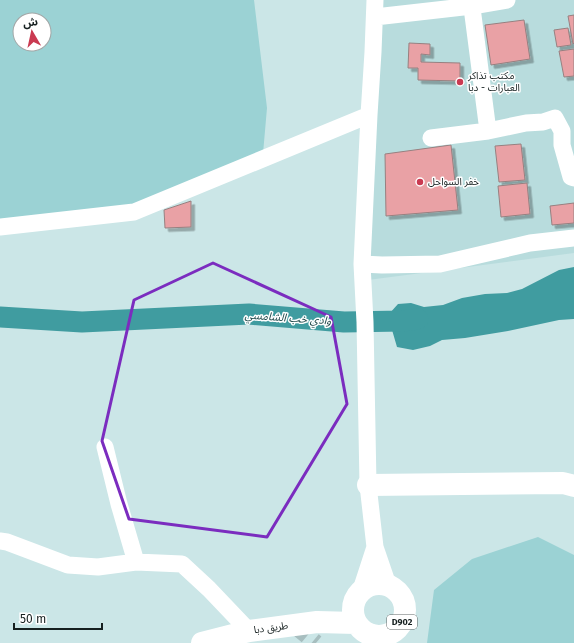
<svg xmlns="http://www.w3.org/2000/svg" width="574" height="643" font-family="'Fira Sans','Noto Sans Arabic',sans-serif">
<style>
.built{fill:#b8dcdd}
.green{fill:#9bd2d4;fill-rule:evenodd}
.water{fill:#409ca0}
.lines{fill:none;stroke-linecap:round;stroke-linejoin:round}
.river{stroke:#409ca0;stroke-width:21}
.building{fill:#e9a1a5;stroke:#978080;filter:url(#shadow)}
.minor-tunnel{stroke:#a7bebf;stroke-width:17;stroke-dasharray:17 8;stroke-linecap:butt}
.minor{stroke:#fff;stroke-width:17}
.major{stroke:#fff;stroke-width:22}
.marked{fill:none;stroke:#7b2cbf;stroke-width:3;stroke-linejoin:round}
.poi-dot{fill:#ca3a51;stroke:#fff;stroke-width:1.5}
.labels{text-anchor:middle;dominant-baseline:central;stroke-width:3;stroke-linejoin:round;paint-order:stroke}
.shield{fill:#fff;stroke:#5c6363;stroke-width:1}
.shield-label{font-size:9px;font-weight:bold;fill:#162020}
.poi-label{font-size:10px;fill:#162020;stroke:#fff;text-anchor:start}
.street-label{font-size:10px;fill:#162020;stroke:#fff}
.water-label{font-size:11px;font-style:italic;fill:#1d4748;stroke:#fff}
</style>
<defs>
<filter id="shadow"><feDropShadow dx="3.5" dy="3.5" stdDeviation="0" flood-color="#0004"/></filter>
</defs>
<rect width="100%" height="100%" fill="#cbe6e7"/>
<path class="built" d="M377 0H574V253L368 280Z"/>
<path class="green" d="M0 0H254L267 108 262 165 131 217 0 231ZM20 20H44V44H20Z
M538 537 574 555V643H427L434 590 472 559Z"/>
<path class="water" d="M574 267V319L559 320 508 331 465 338 442 340 430 346 413 350 397 347 390 323 389 314 398 304 411 303 424 307 443 305 462 298 485 294 507 293 522 289 559 270Z"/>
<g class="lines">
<path class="river" d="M0 317 82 322 249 314 344 322 403 321 418 319"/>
</g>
<path class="building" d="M574 15V43L573 44 568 16Z
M524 20 530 59 491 65 485 25Z
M568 28 571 45 557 47 554 30Z
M409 43 430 44V55L421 54V62L460 63V81L418 80V68H408Z
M574 49V76L564 77 559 51Z
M521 144 525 180 499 182 495 146Z
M451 145 458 210 386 216 385 154Z
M527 183 530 214 501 217 498 186Z
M191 201V227L165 228 164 210Z
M574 203V223L552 225 550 206Z"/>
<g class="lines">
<path class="minor-tunnel" d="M294 625 316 643"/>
<path class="minor" d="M375 0 373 52 369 115 362 264 365 322 368 485 375 547 388 585
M375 17 472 6 507 0
M488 131 526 123 543 122 555 118 562 131V145L571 177 574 178
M431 138 488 131 471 0
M0 227 134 212 369 115
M362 264 382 265 440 264 530 243 574 238
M105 447 119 504 136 562
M0 541 7 542 68 565 98 567 136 562 182 564 209 589 249 631
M361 590 375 547"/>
<path class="major" d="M368 485 563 483 574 486
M353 610a26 26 0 1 1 52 0a26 26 0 1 1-52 0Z
M202 643 249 631 317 622 356 623"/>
</g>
<path class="marked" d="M213 263 331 317 347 404 267 537 129 519 102 441 134 300Z"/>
<g class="poi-dot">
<circle cx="460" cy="82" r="4"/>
<circle cx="420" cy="182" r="4"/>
</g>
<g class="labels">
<rect class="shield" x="387" y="615" width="30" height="14" rx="3"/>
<g class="shield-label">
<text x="402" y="622">D902</text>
</g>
<g class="poi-label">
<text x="468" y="76">مكتب تذاكر<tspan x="468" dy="12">العبارات - دبا</tspan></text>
<text x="428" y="182">خفر السواحل</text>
</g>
<g class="street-label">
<text transform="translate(271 628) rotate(-8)">طريق دبا</text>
</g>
<g class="water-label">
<text transform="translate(288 318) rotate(4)">وادي خب الشامسي</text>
</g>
</g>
<g transform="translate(32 32) rotate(351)"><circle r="19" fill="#ffffff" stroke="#a2a6a6"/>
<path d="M0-3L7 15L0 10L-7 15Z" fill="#ca3a51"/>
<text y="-6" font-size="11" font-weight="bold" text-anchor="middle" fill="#162020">ش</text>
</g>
<path d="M14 623v6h88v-6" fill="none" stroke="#162020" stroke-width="2"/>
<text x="20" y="623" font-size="12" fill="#162020" stroke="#ffffff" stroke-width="3" paint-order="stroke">50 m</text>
</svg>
